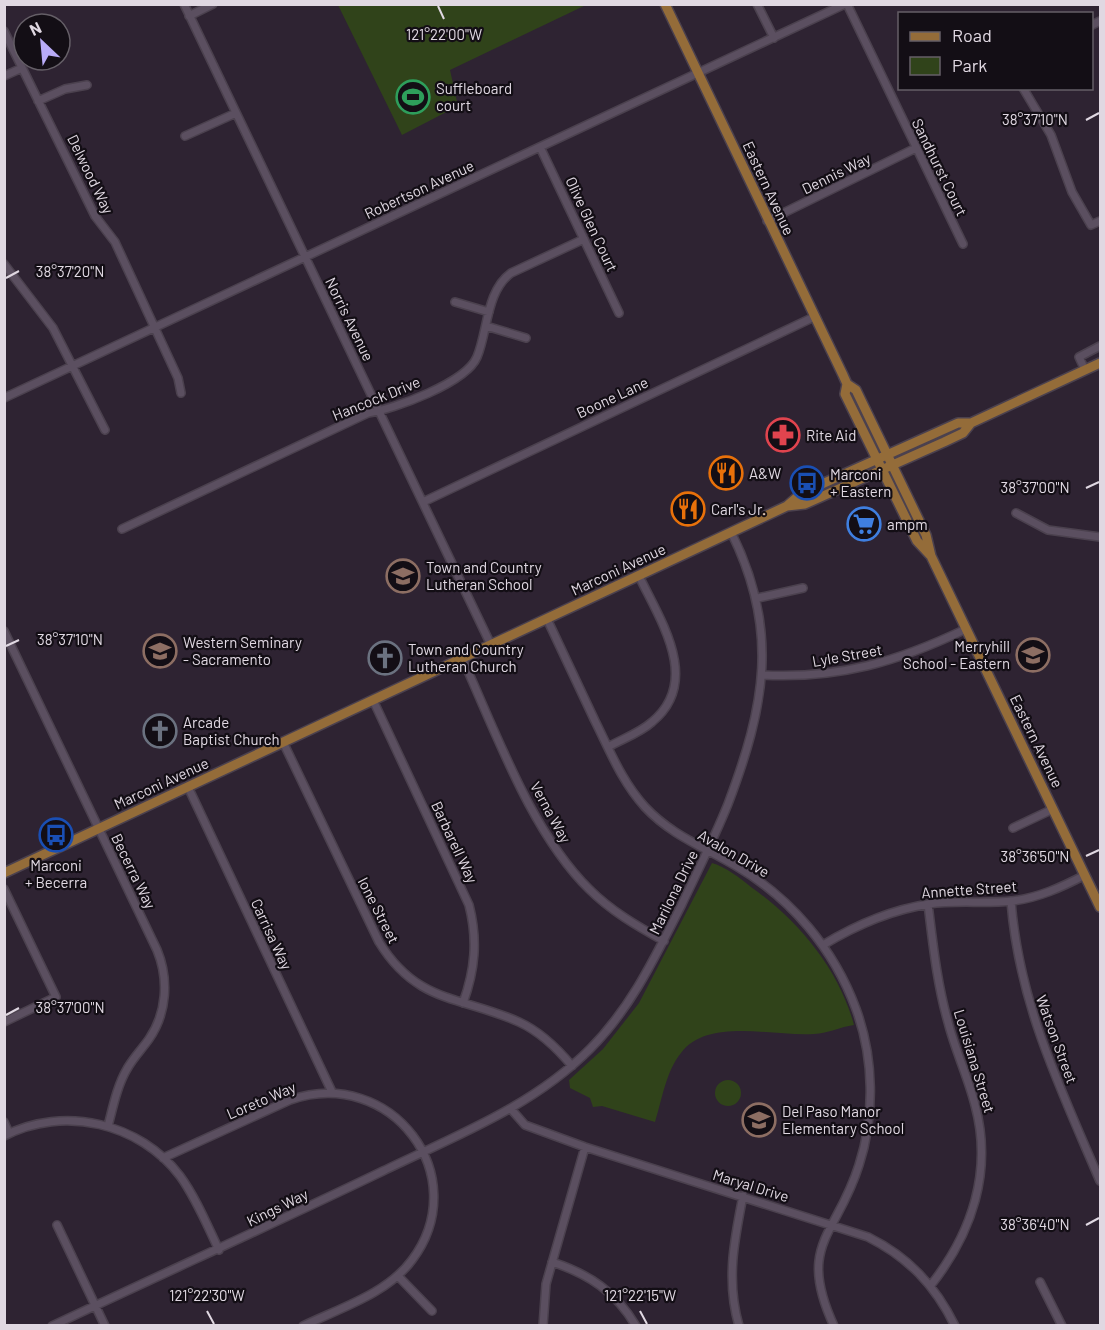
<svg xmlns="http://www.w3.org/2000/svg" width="1105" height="1330" font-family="Barlow,sans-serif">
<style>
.green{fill:#30431a}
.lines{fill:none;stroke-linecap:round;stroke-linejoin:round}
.minor-casing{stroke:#4b414e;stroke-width:10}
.major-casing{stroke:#4b414e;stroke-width:12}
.minor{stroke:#5b4f60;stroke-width:7}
.major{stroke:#946c39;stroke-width:9}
.ticks{fill:none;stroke:#e0d8e2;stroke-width:2}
.labels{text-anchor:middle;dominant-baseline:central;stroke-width:4.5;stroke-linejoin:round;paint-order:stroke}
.poi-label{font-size:15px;fill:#e0d8e2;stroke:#130e15;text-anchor:start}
.street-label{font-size:15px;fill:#e0d8e2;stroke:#130e15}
.ticks-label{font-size:15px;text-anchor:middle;fill:#e0d8e2;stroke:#130e15;stroke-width:4.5;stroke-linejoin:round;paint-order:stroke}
</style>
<rect width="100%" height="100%" fill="#2e2332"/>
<path class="green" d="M338 5H586L450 70 458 106 402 135Z
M712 863C726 867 740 878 751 887 798 920 839 969 854 1025 840 1027 829 1033 814 1034 774 1037 708 1017 681 1053 666 1071 662 1100 655 1122L602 1106 593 1107 590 1098 570 1088 569 1080 603 1049 639 1003Z
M715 1093a13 13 0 1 1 26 0a13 13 0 1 1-26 0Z"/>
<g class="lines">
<g class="minor-casing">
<path id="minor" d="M184 4 491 645
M757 4 774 38
M847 4 963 244
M189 16 213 4
M1092 25 1100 21
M4 31 95 216 115 242 178 378 181 393
M4 76 22 68
M1023 88 1051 135 1072 192 1091 225 1100 221
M38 101 65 89 87 85
M185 136 236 113
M540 147 619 313
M767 221 916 148
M4 264 53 328 105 430
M455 302 489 312
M486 326 526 338
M1085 370 1079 357 1100 346
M4 398 845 4
M423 502 814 317
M1016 513 1048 530 1100 537
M122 529 368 413C394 409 466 383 477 357 488 331 486 291 511 273L584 239
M758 598 803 588
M547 619C563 653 579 687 595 721 610 751 622 782 645 807 671 835 704 847 736 866 791 898 834 949 856 1009 874 1058 875 1116 859 1165 837 1236 796 1244 834 1326
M4 631 157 950C169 979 167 1013 149 1039 142 1049 133 1058 127 1069 117 1086 113 1107 108 1126
M462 658C496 732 531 832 589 889 611 911 637 926 664 941
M762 675C839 679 897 662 966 629
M373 700 469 905C478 940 475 970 463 1003
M283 742 379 942C417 1004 461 996 519 1022 541 1032 557 1048 572 1066
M608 747C622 739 640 733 652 722 702 681 660 620 639 576
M188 787 332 1092
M1013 828 1053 809
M4 889 56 997 4 1022
M1011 901C1019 1004 1060 1087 1100 1181
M928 904C933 944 937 984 948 1022 955 1050 968 1077 975 1105 993 1171 972 1233 931 1285
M823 945C856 925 890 910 929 904 957 900 984 904 1012 901 1038 898 1062 887 1085 875
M511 1109 525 1125 585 1147 868 1237C908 1257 935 1285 955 1326
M4 1122 9 1133
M4 1136C64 1105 140 1123 180 1176 196 1198 207 1225 219 1250
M163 1158 290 1100C391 1065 475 1176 412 1260 387 1294 340 1308 303 1326
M57 1225 105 1326
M552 1262C589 1274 616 1292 636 1326
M398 1276 432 1311
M1040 1282 1062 1326
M52 1326C162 1274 273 1224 383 1171 455 1136 532 1107 590 1049 631 1008 655 957 681 906 697 872 714 839 728 804 765 706 780 630 731 532
M543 1326 546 1284 585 1147
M739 1326C726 1281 734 1241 743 1196"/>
</g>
<g class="major-casing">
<path id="major" d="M665 4 843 375 847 384 856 390 926 535 931 556 1100 907
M847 384 845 394 917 541 930 555
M787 506 805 504 944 442 963 433 971 423
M4 873 787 506 802 493 958 423H971L1100 363"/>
</g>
<use href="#minor" class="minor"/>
<use href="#major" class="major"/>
</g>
<path class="ticks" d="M438 6 444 19M1086 120 1099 113M6 278 19 271M1086 488 1099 482M6 646 19 640M1086 856 1099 850M6 1015 19 1008M1086 1225 1099 1218M207 1311 214 1324M640 1311 647 1324"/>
<defs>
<g id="stadium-ring" transform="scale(1.725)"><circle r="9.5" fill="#130e15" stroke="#2e9e5b" stroke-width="1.5"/><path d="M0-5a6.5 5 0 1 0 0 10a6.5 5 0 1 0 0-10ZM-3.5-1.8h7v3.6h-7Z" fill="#2e9e5b"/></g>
<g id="pharmacy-ring" transform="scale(1.725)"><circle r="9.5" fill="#130e15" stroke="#e0444e" stroke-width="1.5"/><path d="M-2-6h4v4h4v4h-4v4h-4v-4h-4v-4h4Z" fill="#e0444e"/></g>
<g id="restaurant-ring" transform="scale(1.725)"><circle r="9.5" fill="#130e15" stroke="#e8710a" stroke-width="1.5"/><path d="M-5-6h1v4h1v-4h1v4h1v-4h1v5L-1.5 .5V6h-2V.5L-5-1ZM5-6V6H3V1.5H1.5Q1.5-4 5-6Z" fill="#e8710a"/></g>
<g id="bus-ring" transform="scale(1.725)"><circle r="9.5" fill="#130e15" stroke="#1a4fb4" stroke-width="1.5"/><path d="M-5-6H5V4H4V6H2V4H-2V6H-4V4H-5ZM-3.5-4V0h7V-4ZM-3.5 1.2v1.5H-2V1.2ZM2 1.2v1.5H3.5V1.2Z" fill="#1a4fb4"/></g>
<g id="supermarket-ring" transform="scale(1.725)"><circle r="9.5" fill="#130e15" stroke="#3f7fe0" stroke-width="1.5"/><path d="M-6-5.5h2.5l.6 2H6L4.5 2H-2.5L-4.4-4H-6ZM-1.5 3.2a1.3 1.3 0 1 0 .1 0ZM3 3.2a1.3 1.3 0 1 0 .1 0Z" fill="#3f7fe0"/></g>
<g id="school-ring" transform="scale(1.725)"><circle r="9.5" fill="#130e15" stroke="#8d6e63" stroke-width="1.5"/><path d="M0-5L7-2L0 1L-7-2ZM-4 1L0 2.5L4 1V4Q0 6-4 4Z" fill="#8d6e63"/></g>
<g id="church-ring" transform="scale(1.725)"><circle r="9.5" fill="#130e15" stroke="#6b7280" stroke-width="1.5"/><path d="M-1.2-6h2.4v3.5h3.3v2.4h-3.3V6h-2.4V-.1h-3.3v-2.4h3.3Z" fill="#6b7280"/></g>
</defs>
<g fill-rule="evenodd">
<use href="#stadium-ring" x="413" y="97"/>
<use href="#pharmacy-ring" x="783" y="435"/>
<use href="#restaurant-ring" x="726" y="473"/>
<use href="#bus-ring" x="807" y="483"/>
<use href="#restaurant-ring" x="688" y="509"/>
<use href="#supermarket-ring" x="864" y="524"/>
<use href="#school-ring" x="403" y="576"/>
<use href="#school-ring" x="160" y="651"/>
<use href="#school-ring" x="1033" y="655"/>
<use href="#church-ring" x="385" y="658"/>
<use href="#church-ring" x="160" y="731"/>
<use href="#bus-ring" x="56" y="835"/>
<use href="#school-ring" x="759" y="1120"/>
</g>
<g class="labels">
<g class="poi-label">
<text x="436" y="88">Suffleboard<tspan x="436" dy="17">court</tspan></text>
<text x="806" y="435">Rite Aid</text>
<text x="749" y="473">A&amp;W</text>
<text x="830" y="474">Marconi<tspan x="830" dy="17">+ Eastern</tspan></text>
<text x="711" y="509">Carl's Jr.</text>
<text x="887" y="524">ampm</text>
<text x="426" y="567">Town and Country<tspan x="426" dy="17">Lutheran School</tspan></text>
<text x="183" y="642">Western Seminary<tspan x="183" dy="17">- Sacramento</tspan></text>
<text x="1010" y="646" text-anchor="end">Merryhill<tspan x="1010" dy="17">School - Eastern</tspan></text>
<text x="408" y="649">Town and Country<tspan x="408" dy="17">Lutheran Church</tspan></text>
<text x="183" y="722">Arcade<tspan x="183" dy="17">Baptist Church</tspan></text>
<text x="56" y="865" text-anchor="middle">Marconi<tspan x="56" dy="17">+ Becerra</tspan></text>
<text x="782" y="1111">Del Paso Manor<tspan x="782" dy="17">Elementary School</tspan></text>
</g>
<g class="street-label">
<text transform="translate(940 167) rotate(64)">Sandhurst Court</text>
<text transform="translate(836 173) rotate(-26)">Dennis Way</text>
<text transform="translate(91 174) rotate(64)">Delwood Way</text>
<text transform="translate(769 188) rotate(65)">Eastern Avenue</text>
<text transform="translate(419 189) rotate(-25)">Robertson Avenue</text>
<text transform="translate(592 224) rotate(65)">Olive Glen Court</text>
<text transform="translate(350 319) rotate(64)">Norris Avenue</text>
<text transform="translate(612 397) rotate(-25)">Boone Lane</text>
<text transform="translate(376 398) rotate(-22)">Hancock Drive</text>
<text transform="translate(618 569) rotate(-25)">Marconi Avenue</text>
<text transform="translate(847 655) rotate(-10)">Lyle Street</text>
<text transform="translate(1037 741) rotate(64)">Eastern Avenue</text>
<text transform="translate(161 783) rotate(-25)">Marconi Avenue</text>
<text transform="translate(551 812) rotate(61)">Verna Way</text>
<text transform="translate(455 842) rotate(65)">Barbarell Way</text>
<text transform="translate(734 853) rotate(30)">Avalon Drive</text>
<text transform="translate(134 871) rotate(64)">Becerra Way</text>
<text transform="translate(969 889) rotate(-4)">Annette Street</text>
<text transform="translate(673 892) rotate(-64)">Marilona Drive</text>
<text transform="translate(379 910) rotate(63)">Ione Street</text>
<text transform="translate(272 934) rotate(65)">Carrisa Way</text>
<text transform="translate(1057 1039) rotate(70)">Watson Street</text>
<text transform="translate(975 1061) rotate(73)">Louisiana Street</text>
<text transform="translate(261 1100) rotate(-23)">Loreto Way</text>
<text transform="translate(751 1185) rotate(17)">Maryal Drive</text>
<text transform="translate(277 1207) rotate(-26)">Kings Way</text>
</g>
</g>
<g class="ticks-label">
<text x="444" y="40">121°22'00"W</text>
<text x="1035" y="125">38°37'10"N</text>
<text x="70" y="277">38°37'20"N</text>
<text x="1035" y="493">38°37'00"N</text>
<text x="70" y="645">38°37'10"N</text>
<text x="1035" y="862">38°36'50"N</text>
<text x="70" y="1013">38°37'00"N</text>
<text x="1035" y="1230">38°36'40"N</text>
<text x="207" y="1301">121°22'30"W</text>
<text x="640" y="1301">121°22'15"W</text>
</g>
<rect width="1105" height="1330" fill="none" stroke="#e0d8e2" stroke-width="12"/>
<rect x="898" y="12" width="195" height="78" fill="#130e15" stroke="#655f67" stroke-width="1.5"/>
<rect x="910" y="32" width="30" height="9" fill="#946c39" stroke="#655f67" stroke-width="1.5"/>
<text x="952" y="42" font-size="18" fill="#e0d8e2">Road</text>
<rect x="910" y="57" width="30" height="18" fill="#30431a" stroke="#655f67" stroke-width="1.5"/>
<text x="952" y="72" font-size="18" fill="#e0d8e2">Park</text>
<g transform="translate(42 42) rotate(334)"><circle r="28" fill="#130e15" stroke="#655f67" stroke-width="1.5"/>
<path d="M0-4.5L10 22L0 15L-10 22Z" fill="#b8abf7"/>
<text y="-9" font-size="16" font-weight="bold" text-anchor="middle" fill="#e0d8e2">N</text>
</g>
</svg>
